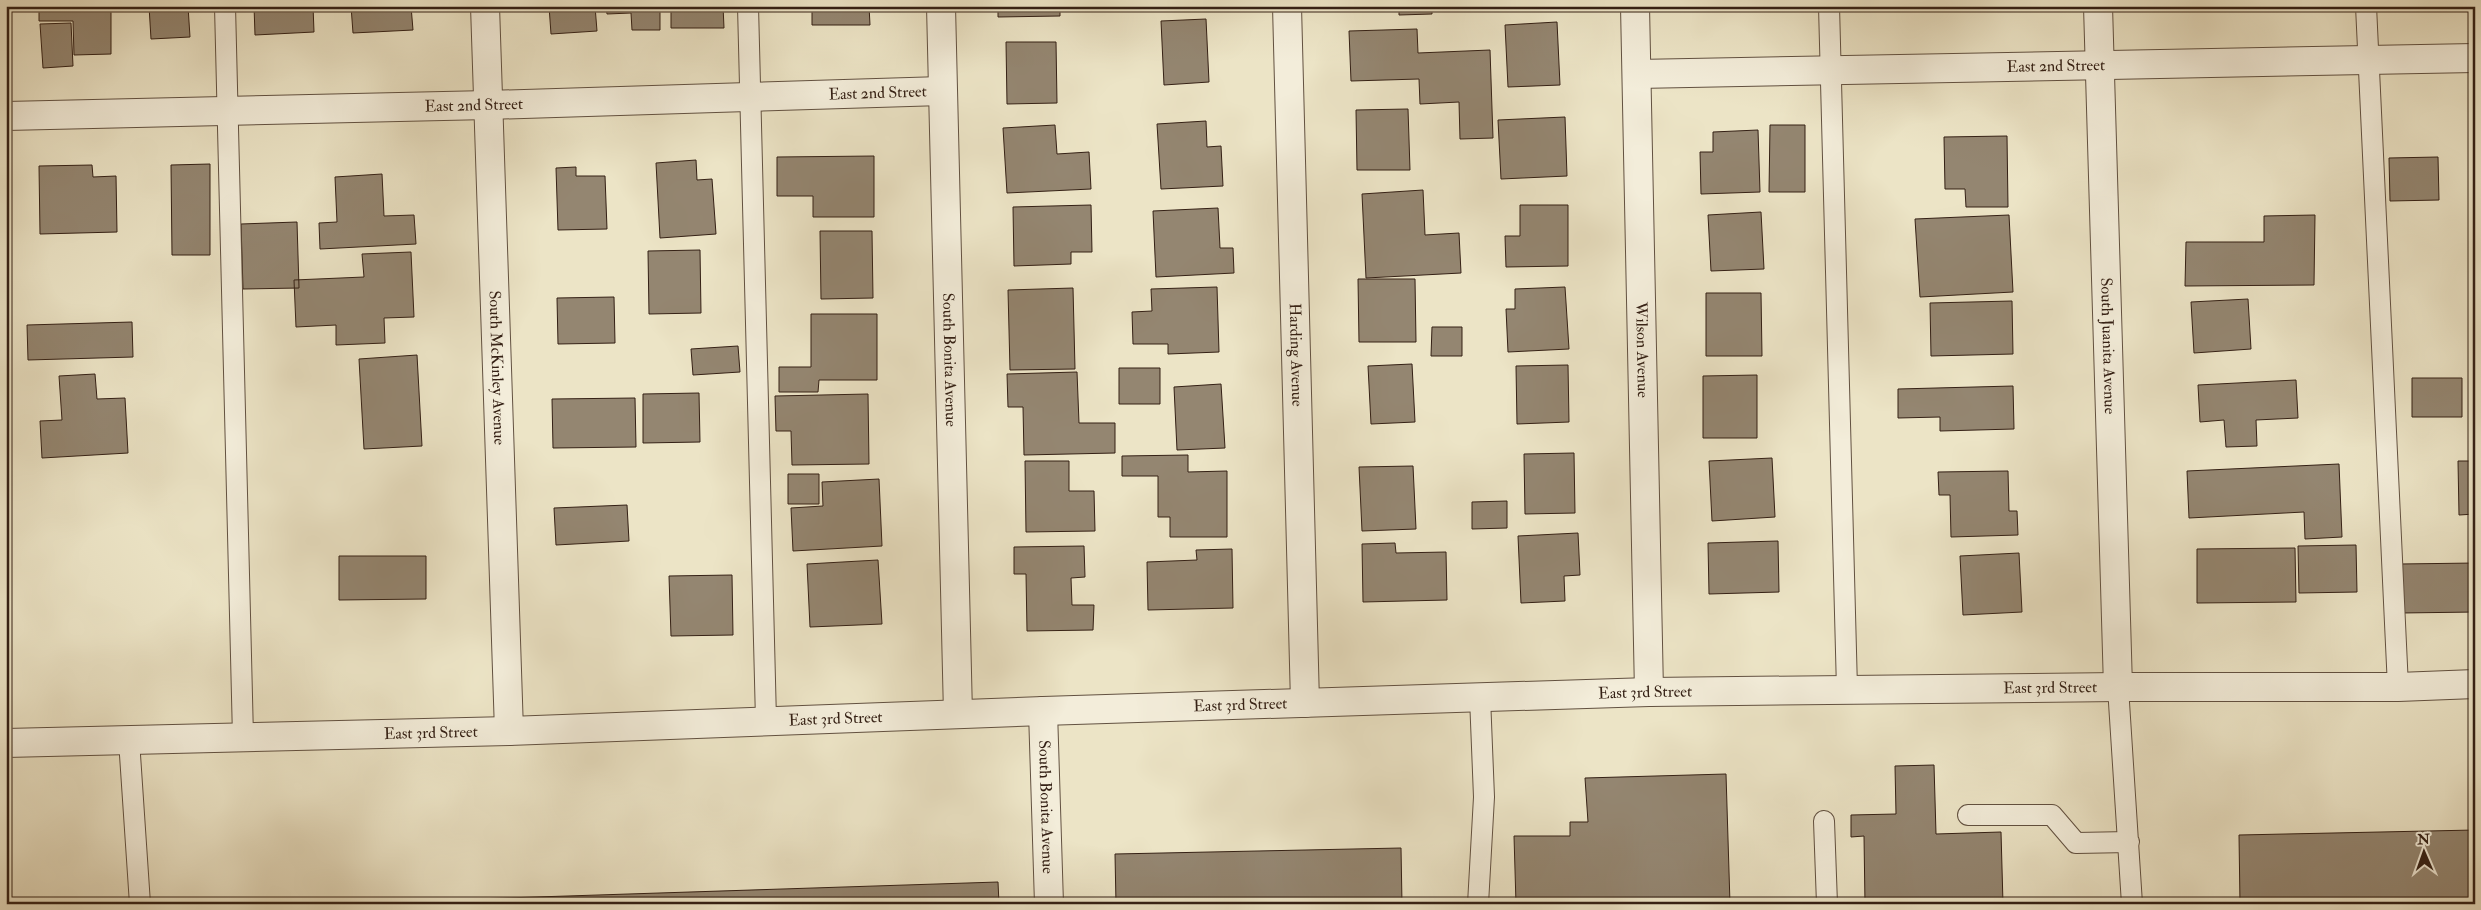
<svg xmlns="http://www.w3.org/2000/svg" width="2481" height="910" font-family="'IM FELL Double Pica',serif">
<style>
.building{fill:#948671;stroke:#342015}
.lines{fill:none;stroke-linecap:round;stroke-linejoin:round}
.service-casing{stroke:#625141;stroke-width:22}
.minor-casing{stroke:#625141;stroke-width:30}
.tertiary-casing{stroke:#625141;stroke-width:30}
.service{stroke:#f3edda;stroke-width:20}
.minor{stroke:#f3edda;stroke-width:28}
.tertiary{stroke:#f3edda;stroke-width:28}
.labels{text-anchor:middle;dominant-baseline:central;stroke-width:4;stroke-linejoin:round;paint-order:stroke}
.street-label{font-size:16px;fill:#342015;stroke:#f3edda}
</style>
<rect width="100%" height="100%" fill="#ece4c6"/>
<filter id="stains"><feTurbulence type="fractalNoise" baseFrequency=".004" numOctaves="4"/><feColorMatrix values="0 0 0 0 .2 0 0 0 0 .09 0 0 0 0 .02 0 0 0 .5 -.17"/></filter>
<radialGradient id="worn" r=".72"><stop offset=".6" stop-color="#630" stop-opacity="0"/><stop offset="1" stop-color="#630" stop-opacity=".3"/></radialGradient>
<path class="building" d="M39 6H111V54L74 55 73 21H39Z
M149 6H188L190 37 151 39Z
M254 6H313L314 32 255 35Z
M351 6H411L413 30 353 33Z
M549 6H595L597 31 551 34Z
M606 6H660V30H632L631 13 607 14Z
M671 6H723L724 28H671Z
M812 6H869L870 25H812Z
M998 6H1060V16L998 17Z
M1399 6H1432V14L1399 15Z
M1459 6H1509V9L1459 11Z
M2190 6H2256V7L2190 8Z
M1206 19 1209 82 1164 85 1161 21Z
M1557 22 1560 85 1508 87 1505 25Z
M71 23 73 66 43 68 40 24Z
M1417 29 1418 53 1490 50 1493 138 1460 139 1459 102 1420 104 1419 79 1351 81 1349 31Z
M1006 42H1056L1057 103 1007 104Z
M1408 109 1410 170H1357L1356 110Z
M1565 117 1567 176 1501 179 1498 120Z
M1206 121 1207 147 1221 146 1223 186 1161 189 1157 124Z
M1055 125 1057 154 1089 152 1091 189 1007 193 1003 128Z
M1770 125H1805V192H1769Z
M1758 130 1760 192 1701 194 1700 152H1713V132Z
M2007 136 2008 207H1966L1965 189H1945L1944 137Z
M874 156V217H813V196H777V157Z
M2438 157 2439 200 2390 201 2389 158Z
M696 160 697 180 712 179 716 234 660 238 656 163Z
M210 164V255H172L171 165Z
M92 165 93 177 116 176 117 232 40 234 39 166Z
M576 167V176H605L607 229 558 230 556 168Z
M382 174 384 216 414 215 416 244 320 249 319 223 337 222 335 177Z
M1423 190 1425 235 1459 233 1461 273 1366 278 1362 194Z
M1091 205 1092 252H1071V264L1014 266 1013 207Z
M1520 205H1568V266L1506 267 1505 236H1520Z
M1218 208 1220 248H1233L1234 273 1156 277 1153 211Z
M1761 212 1764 269 1711 271 1708 215Z
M2009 215 2013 292 1920 297 1915 219Z
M2315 215 2314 285 2185 286 2186 242H2264V216Z
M297 222 299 288 243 289 241 224Z
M820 231H872L873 298 821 299Z
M700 250 701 313 649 314 648 251Z
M411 252 414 317 384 318 385 343 336 345V325L296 327 294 280 364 277 362 254Z
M1358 279H1415L1416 342H1359Z
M1217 287 1219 352 1168 354V344H1133L1132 312 1152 311 1151 289Z
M1565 287 1569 349 1508 352 1506 309H1515V289Z
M1073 288 1075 369 1010 370 1008 290Z
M1706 293H1761L1762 356H1706Z
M614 297 615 343 558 344 557 298Z
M2248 299 2251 349 2194 353 2191 302Z
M2012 301 2013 354 1931 356 1930 303Z
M811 314H877V380H819L818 392H779V367H811Z
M132 322 133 357 28 360 27 325Z
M1432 327H1462V356H1431Z
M738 346 740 372 693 375 691 349Z
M417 355 422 446 364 449 359 359Z
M1412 364 1415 422 1371 424 1368 366Z
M1568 365 1569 422 1517 424 1516 366Z
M1119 368H1160V404H1119Z
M1077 372 1079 423H1115V453L1024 455 1023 407H1008L1007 374Z
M95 374 97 399 125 398 128 453 42 458 40 421 62 420 59 376Z
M1757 375V438H1703V376Z
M2412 378H2462V417H2412Z
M2296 380 2298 418 2256 420 2257 446 2226 447 2224 420 2200 422 2198 385Z
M1221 384 1225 448 1177 450 1174 387Z
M2013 386 2014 429 1940 431V417L1898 418V389Z
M699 393 700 442 643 443V394Z
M868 394 869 464 792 465 791 431H776L775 396Z
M635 398 636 447 553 448 552 399Z
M1574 453 1575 513 1525 514 1524 454Z
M1188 455V472L1227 471V537H1170V517H1158V476H1122V456Z
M1772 458 1775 517 1712 521 1709 461Z
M1025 461H1069V491H1094L1095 531 1026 532Z
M2458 461H2475V514L2459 515Z
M2339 464 2342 537 2305 539 2304 512 2189 518 2187 471Z
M1413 466 1416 529 1362 531 1359 467Z
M2008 471 2009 511H2017L2018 535 1951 537 1950 495H1939L1938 472Z
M788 474H819V504H788Z
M879 479 882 546 793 551 791 508 823 506 822 482Z
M1507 501V528L1472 529V502Z
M627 505 629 541 556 545 554 508Z
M1578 533 1580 575 1564 576 1565 601 1521 603 1518 536Z
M1778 541 1779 592 1709 594 1708 543Z
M1395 543 1396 553 1446 552 1447 600 1363 602 1362 544Z
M2356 545 2357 592 2299 593 2298 546Z
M1084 546 1085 577 1071 578 1072 605H1094L1093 630 1027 631 1026 574H1014V547Z
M2295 548 2296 602 2197 603V549Z
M1232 549 1233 608 1148 610 1147 562 1197 560 1196 550Z
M2019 553 2022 612 1963 615 1960 556Z
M339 556H426V599L339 600Z
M878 560 882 624 810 627 807 564Z
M2475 563V612L2401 613 2400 564Z
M732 575 733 635 671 636 669 576Z
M1934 765 1936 834 2001 832 2003 904H1865L1864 836 1851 837V815L1896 814 1895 766Z
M1726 774 1730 904H1516L1514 836H1570V822H1588L1585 778Z
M2475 830V904H2240L2239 835Z
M1401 848 1402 904H1116L1115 854Z
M998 882 999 904H321Z"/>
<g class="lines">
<g class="service-casing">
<path id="service" d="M225 6 243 737
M748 6 766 720
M1829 6 1847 689
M2366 6 2398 687
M2118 687 2132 904
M129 740 140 904
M1968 815H2052L2076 843 2129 842
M1824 821 1827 904
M1478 904 1484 797 1480 697"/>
</g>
<g class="minor-casing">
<g id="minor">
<path id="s1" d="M485 6 509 731"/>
<path id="s2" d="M941 6 958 714"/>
<path id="s3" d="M1287 6 1305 703"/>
<path id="s4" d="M1635 6 1649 692"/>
<path id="s5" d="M2098 6 2118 687"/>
<path id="s6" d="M1637 74 2475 58"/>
<path id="s7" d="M6 116 488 105 942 91"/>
<path id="s8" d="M1043 711 1049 904"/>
</g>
</g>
<g class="tertiary-casing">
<g id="tertiary">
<path id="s9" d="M6 743 509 731 1043 711 1649 692 2118 687H2398L2475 684"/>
</g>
</g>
<use href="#service" class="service"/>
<use href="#minor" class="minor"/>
<use href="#tertiary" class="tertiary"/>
</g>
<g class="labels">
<g class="street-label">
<text stroke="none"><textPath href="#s6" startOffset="419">East 2nd Street</textPath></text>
<text stroke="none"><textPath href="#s7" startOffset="872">East 2nd Street</textPath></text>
<text stroke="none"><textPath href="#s7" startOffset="468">East 2nd Street</textPath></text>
<text stroke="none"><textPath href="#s5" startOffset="340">South Juanita Avenue</textPath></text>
<text stroke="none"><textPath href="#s4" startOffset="344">Wilson Avenue</textPath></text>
<text stroke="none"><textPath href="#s3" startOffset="349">Harding Avenue</textPath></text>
<text stroke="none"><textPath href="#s2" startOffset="354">South Bonita Avenue</textPath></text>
<text stroke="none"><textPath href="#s1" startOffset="362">South McKinley Avenue</textPath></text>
<text stroke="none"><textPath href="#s9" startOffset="2045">East 3rd Street</textPath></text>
<text stroke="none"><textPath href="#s9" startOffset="1640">East 3rd Street</textPath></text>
<text stroke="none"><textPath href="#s9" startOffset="1235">East 3rd Street</textPath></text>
<text stroke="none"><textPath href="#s9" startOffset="830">East 3rd Street</textPath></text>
<text stroke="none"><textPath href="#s9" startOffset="425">East 3rd Street</textPath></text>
<text stroke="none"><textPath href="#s8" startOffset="96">South Bonita Avenue</textPath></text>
</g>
</g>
<rect width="2481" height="910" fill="none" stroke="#ece4c6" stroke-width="25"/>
<rect x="8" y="8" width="2466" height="895" fill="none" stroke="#342015" stroke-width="2.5"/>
<rect x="12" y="12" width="2456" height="885" fill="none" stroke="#342015"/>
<g transform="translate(2424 852) rotate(358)" stroke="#f3edda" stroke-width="4" paint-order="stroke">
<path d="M0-4L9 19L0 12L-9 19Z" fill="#342015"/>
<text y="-8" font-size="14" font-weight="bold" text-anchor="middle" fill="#342015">N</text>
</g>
<rect width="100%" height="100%" filter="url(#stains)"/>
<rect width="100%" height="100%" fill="url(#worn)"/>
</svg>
